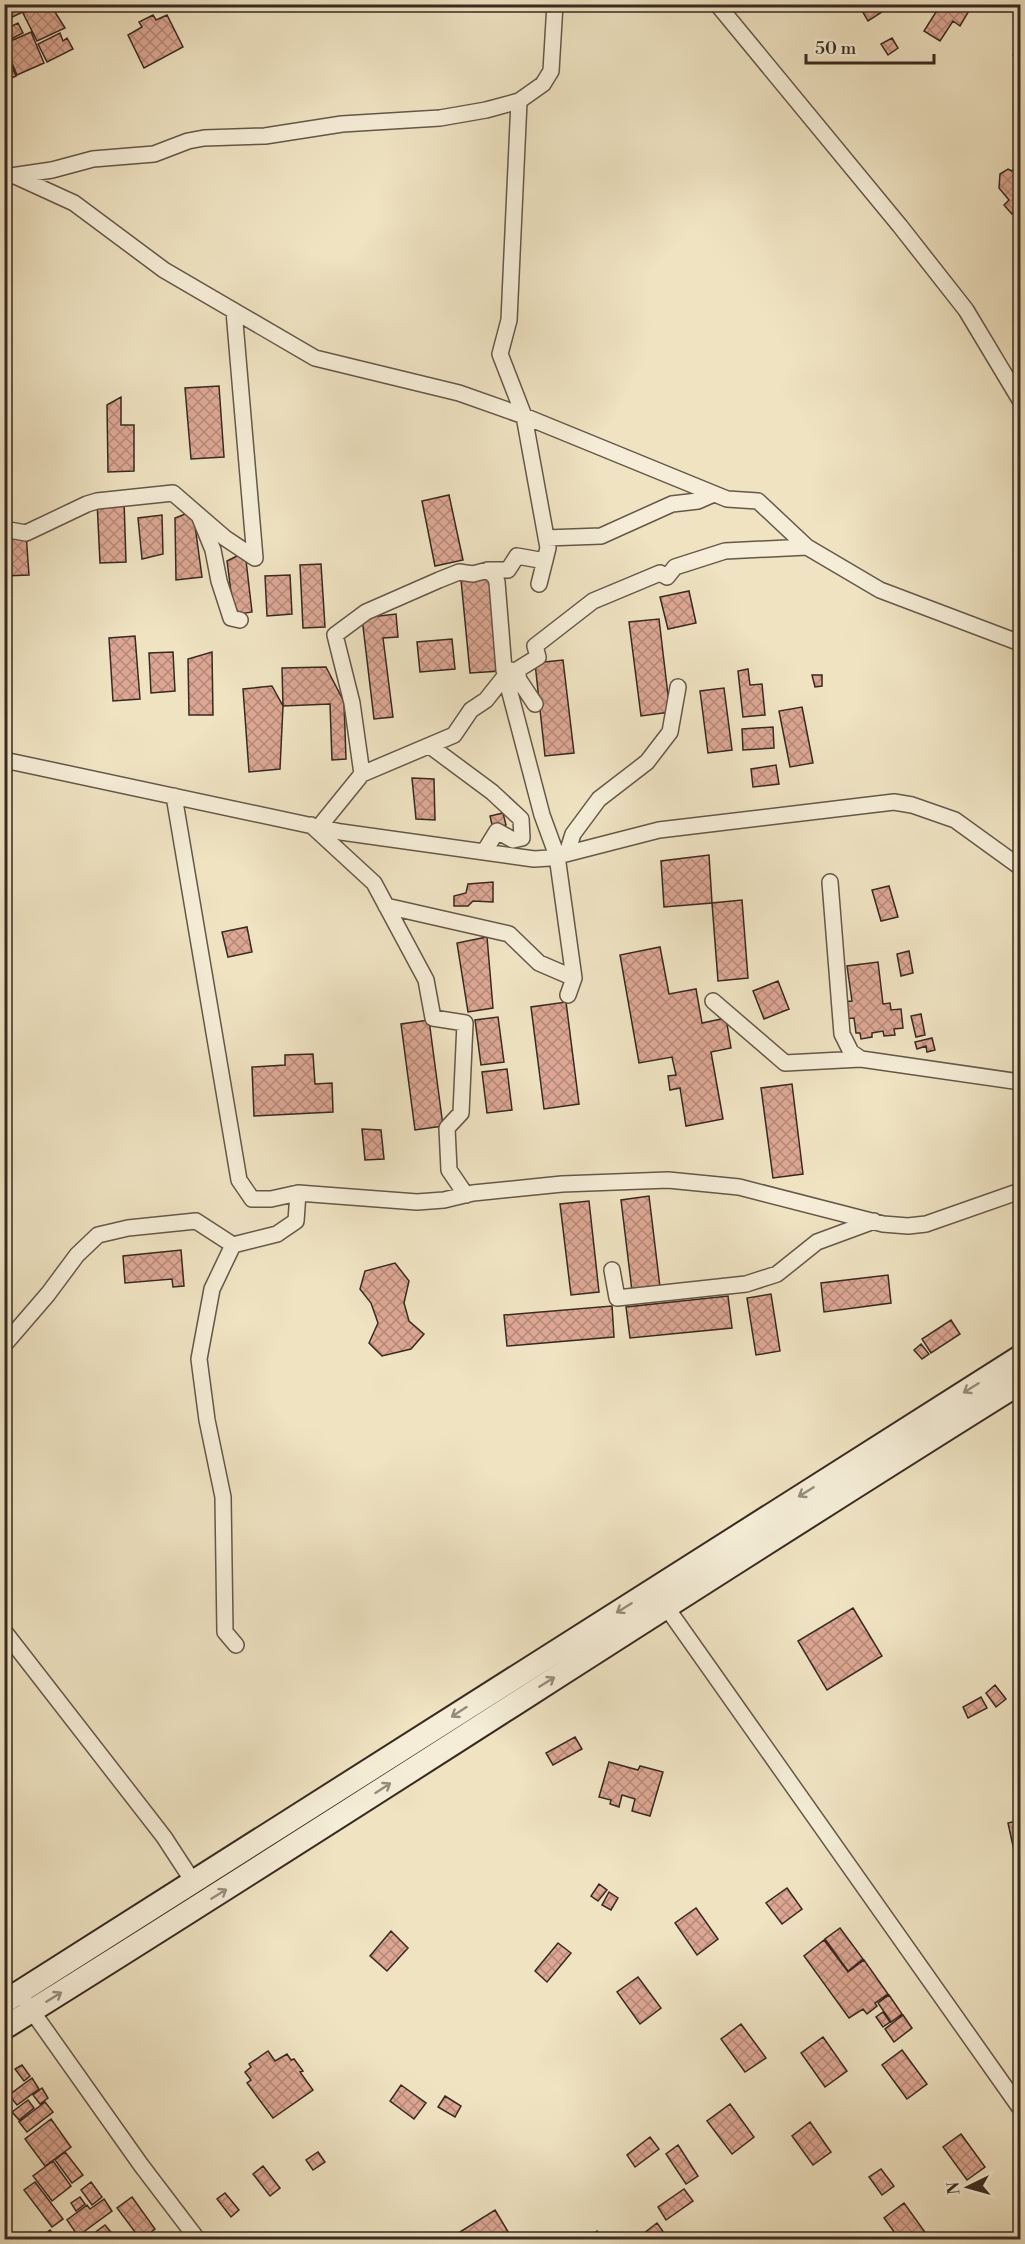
<svg xmlns="http://www.w3.org/2000/svg" width="1025" height="2244" font-family="'Libre Bodoni',serif">
<style>
.building{fill:url(#building-cross-hatch);stroke:#372a21;stroke-width:1.5}
.lines{fill:none;stroke-linecap:round;stroke-linejoin:round}
.minor-casing{stroke:#655849;stroke-width:18}
.secondary-casing{stroke:#372a21;stroke-width:26}
.minor{stroke:#f5edd7;stroke-width:15}
.secondary{stroke:#f5edd7;stroke-width:22}
.oneway{stroke:#968c7c}
</style>
<defs>
<pattern id="building-cross-hatch" width="8" height="8" patternUnits="userSpaceOnUse" patternTransform="scale(1.5)"><rect width="8" height="8" fill="#dda794"/><path d="M0 0l8 8M0 8l8-8" fill="none" stroke="#b48878"/></pattern>
</defs>
<rect width="100%" height="100%" fill="#efe3c2"/>
<filter id="stains"><feTurbulence type="fractalNoise" baseFrequency=".00333" numOctaves="4"/><feColorMatrix values="0 0 0 0 .2 0 0 0 0 .09 0 0 0 0 .02 0 0 0 .5 -.17"/></filter>
<radialGradient id="worn" r=".72"><stop offset=".6" stop-color="#630" stop-opacity="0"/><stop offset="1" stop-color="#630" stop-opacity=".3"/></radialGradient>
<path class="building" d="M4 4H32L33 7 4 21Z
M39 4H50L65 28 37 41 23 13Z
M858 4H881L885 10 868 21Z
M941 4H973L960 26 953 21 940 41 924 31Z
M1010 4H1020V12Z
M153 15 156 20 167 15 183 47 144 68 128 35 142 27 139 22Z
M18 23 23 33 5 42 4 30Z
M31 32 44 63 17 75 4 44Z
M60 33 63 41 67 38 73 49 47 62 38 44Z
M892 38 898 48 888 55 881 44Z
M1020 45V60L1013 55Z
M4 62 6 67 11 65 16 76 4 81Z
M1018 165 1020 166V218L1016 212 1012 214 1004 205 1009 200 999 188 1000 174 1008 169 1012 171Z
M219 386 224 457 191 459 185 388Z
M121 397V425H134V471L108 472 107 405Z
M449 495 463 560 435 566 422 501Z
M124 500 126 562 100 563 97 501Z
M193 511 202 577 176 580 175 518Z
M162 515 163 554 142 559 138 518Z
M26 533 29 575 4 576V535Z
M245 552 252 612 234 615 227 561Z
M321 564 325 627 303 628 300 565Z
M290 575 292 614 267 616 265 576Z
M493 578 501 671 470 673 461 580Z
M689 591 696 623 668 629 660 597Z
M396 614 398 637 383 638 393 717 374 719 362 618Z
M659 619 670 712 641 716 629 622Z
M135 636 140 699 113 701 109 638Z
M452 639 455 669 420 672 417 642Z
M173 652 175 691 151 693 149 653Z
M212 652 213 715H189L188 659Z
M563 660 574 753 545 756 535 663Z
M326 667 344 702 346 759 332 760 330 704 283 706 282 668Z
M748 669 750 685 762 684 765 715 743 717 738 671Z
M812 675H822V686L815 687Z
M272 686 283 706 280 769 249 772 243 689Z
M724 688 732 750 708 753 700 691Z
M802 707 813 763 790 767 779 711Z
M773 727 774 748 743 750 742 729Z
M776 765 779 784 753 787 751 769Z
M412 778 434 779 435 820 416 819Z
M503 813 506 825 493 829 490 816Z
M709 855 712 903 664 907 661 861Z
M493 882V902L473 901 468 906H454V896L466 893 468 884Z
M889 886 898 917 881 921 872 890Z
M742 900 748 978 718 981 712 903Z
M247 927 252 952 228 957 222 932Z
M487 937 493 1008 468 1012 457 943Z
M660 947 669 994 696 989 702 1023 726 1018 731 1048 711 1052 723 1119 686 1126 680 1088 670 1090 668 1076 676 1075 672 1057 639 1063 620 955Z
M909 951 913 973 901 976 897 954Z
M878 962 883 1004 890 1003 891 1010 901 1009 903 1028 894 1029 895 1035 884 1036 883 1031 872 1033V1037L861 1039 860 1033H856L854 1018 844 1019 842 1002 852 1001 847 966Z
M778 981 789 1009 764 1019 753 991Z
M566 1002 579 1104 544 1109 531 1007Z
M921 1014 925 1035 916 1037 911 1016Z
M498 1017 504 1062 481 1065 475 1020Z
M429 1020 443 1126 415 1130 401 1024Z
M932 1038 935 1050 927 1052 926 1046 917 1049 915 1042Z
M313 1054 315 1084 332 1083 333 1112 254 1116 252 1067 285 1065V1055Z
M507 1069 512 1110 487 1113 482 1072Z
M792 1084 803 1174 773 1178 761 1088Z
M362 1129 381 1130 384 1159 365 1160Z
M649 1196 660 1287 632 1291 621 1200Z
M589 1201 599 1292 571 1295 560 1204Z
M181 1250 184 1286 173 1287 172 1279 125 1283 123 1256Z
M395 1263 409 1281 404 1303 409 1321 424 1334 411 1349 382 1356 369 1343 378 1323 371 1303 360 1289 365 1271Z
M888 1275 891 1303 824 1312 821 1283Z
M771 1294 780 1351 756 1355 747 1298Z
M728 1296 732 1328 630 1338 626 1307Z
M612 1306 614 1337 507 1346 504 1315Z
M951 1320 960 1334 931 1353 922 1339Z
M921 1344 929 1354 922 1359 914 1350Z
M853 1608 882 1656 827 1690 798 1641Z
M995 1685 1006 1699 996 1707 986 1693Z
M981 1697 987 1708 968 1718 963 1707Z
M575 1737 582 1749 553 1765 546 1753Z
M609 1762 638 1770 640 1766 663 1772 650 1816 632 1811 635 1799 622 1795 619 1807 610 1804 611 1800 599 1797Z
M1020 1820V1854L1015 1855 1008 1823Z
M599 1884 607 1890 598 1901 591 1896Z
M787 1888 802 1909 782 1924 766 1903Z
M609 1892 618 1898 611 1910 602 1905Z
M696 1908 718 1939 697 1955 675 1923Z
M840 1928 863 1959 848 1971 825 1939Z
M391 1931 408 1948 387 1971 370 1956Z
M824 1940 848 1972 864 1960 888 1994 875 2003 877 2006 867 2014 863 2009 849 2018 804 1956Z
M558 1943 571 1953 547 1982 535 1971Z
M638 1977 661 2008 640 2024 617 1992Z
M889 1995 902 2014 891 2022 878 2003Z
M883 2012 890 2022 883 2027 876 2017Z
M903 2015 912 2028 894 2042 885 2029Z
M741 2024 766 2058 745 2072 721 2039Z
M823 2037 847 2071 825 2087 801 2053Z
M902 2050 927 2084 907 2099 882 2065Z
M268 2051 275 2061 287 2054 291 2060 294 2059 303 2071 300 2072 313 2090 273 2118 247 2083 251 2080 245 2072 251 2067 249 2064Z
M22 2065 30 2076 24 2081 15 2069Z
M32 2078 39 2089 17 2105 9 2095Z
M401 2085 426 2103 414 2119 390 2101Z
M42 2088 48 2098 40 2104 33 2095Z
M445 2096 461 2106 455 2117 438 2107Z
M4 2100 10 2110 4 2113Z
M28 2100 34 2108 19 2120 12 2112Z
M45 2102 53 2112 27 2132 19 2122Z
M730 2104 754 2137 732 2154 707 2121Z
M51 2119 71 2147 45 2166 25 2139Z
M810 2122 831 2152 813 2165 792 2136Z
M961 2134 985 2167 967 2180 943 2147Z
M650 2137 659 2149 635 2167 627 2155Z
M678 2145 698 2176 686 2184 666 2154Z
M65 2152 83 2175 72 2183 55 2160Z
M318 2152 325 2162 313 2170 306 2160Z
M53 2161 71 2186 52 2201 33 2176Z
M263 2166 280 2188 270 2196 253 2174Z
M881 2169 894 2186 882 2195 869 2177Z
M35 2182 63 2219 52 2227 24 2190Z
M91 2182 102 2197 92 2205 81 2190Z
M684 2189 693 2201 666 2220 658 2207Z
M225 2193 239 2210 231 2217 217 2199Z
M80 2197 85 2204 76 2211 71 2203Z
M132 2197 155 2229 141 2240 117 2208Z
M104 2199 112 2211 78 2236 67 2220 87 2205 90 2209Z
M904 2203 927 2235 920 2240H900L884 2218Z
M495 2210 513 2240H447Z
M657 2223 669 2240H635Z
M105 2225 114 2236 109 2240H91L89 2237Z
M50 2230 57 2240H37Z
M597 2231 603 2240H586Z
M821 2234 825 2240H813Z"/>
<g class="lines">
<g class="minor-casing">
<path id="minor" d="M717 4 900 226 966 310 1020 400
M519 101 509 320 500 354 524 416 548 548 539 584
M15 176 74 203 164 270 315 358 459 393 524 416 727 499 758 501 807 547
M4 177 52 170 93 159 154 154 188 141 204 138 265 136 342 124 440 118 486 110 519 101 543 84 551 71 555 4
M200 518 213 550 219 581 231 618 240 620
M4 529 26 533 87 504 97 501 173 493 225 538 255 558 234 311
M546 538 601 536 672 504 698 501 714 494
M488 570 495 577 497 582 504 670H511
M504 670 542 815 557 856 574 978
M535 704 519 680 517 670 538 657 535 646 593 601 660 573 667 577 675 567 725 551 807 547 880 590 1020 643
M430 746 492 792 521 819 522 838 513 840 497 831 484 852
M4 760 341 832 534 859 550 858 659 830 894 802 912 805 955 820 1020 867
M362 774 454 735 471 710 486 700 505 676
M174 796 239 1180 252 1199H271L298 1193 417 1202 444 1200 473 1193 562 1184 668 1180 739 1187 883 1224 908 1226 926 1224 1020 1191
M311 825 374 883 426 980 433 1018 465 1023 461 1113 447 1128 449 1170 466 1195
M319 827 362 774 352 703 335 635 366 612 439 580 459 572 473 574 488 570H508L517 556 545 561
M567 853 573 834 599 799 647 762 670 732 678 687
M830 882 842 1034 851 1052 861 1059 1020 1082
M386 906 509 934 539 963 574 978 568 995
M713 1001 785 1063 861 1059
M612 1270 617 1298 746 1284 777 1274 817 1242 874 1221
M4 1345 48 1294 77 1255 98 1235 128 1228 196 1221 233 1245
M662 1601 1020 2108
M4 1631 164 1837 194 1883
M236 1645 225 1632 223 1497 207 1420 199 1359 212 1289 233 1245 277 1234 296 1221 298 1193
M27 2004 141 2165 198 2240"/>
</g>
<g class="secondary-casing">
<path id="secondary" d="M4 2002 1020 1357
M4 2028C345 1816 680 1595 1020 1383"/>
</g>
<use href="#minor" class="minor"/>
<use href="#secondary" class="secondary"/>
</g>
<defs><path id="oneway-shaft" d="M-6 0H5M1.5-3L5.5 0L1.5 3" fill="none" stroke-width="1.6" stroke-linecap="round" stroke-linejoin="round" transform="scale(1.5)"/></defs>
<g class="oneway">
<use href="#oneway-shaft" transform="translate(971 1388) rotate(148)"/>
<use href="#oneway-shaft" transform="translate(806 1492) rotate(148)"/>
<use href="#oneway-shaft" transform="translate(624 1608) rotate(148)"/>
<use href="#oneway-shaft" transform="translate(547 1682) rotate(-32)"/>
<use href="#oneway-shaft" transform="translate(459 1712) rotate(147)"/>
<use href="#oneway-shaft" transform="translate(383 1788) rotate(-33)"/>
<use href="#oneway-shaft" transform="translate(219 1894) rotate(-32)"/>
<use href="#oneway-shaft" transform="translate(54 1997) rotate(-32)"/>
</g>
<rect width="1025" height="2244" fill="none" stroke="#efe3c2" stroke-width="24"/>
<rect x="6" y="6" width="1013" height="2232" fill="none" stroke="#372a21" stroke-width="3"/>
<rect x="12" y="12" width="1001" height="2220" fill="none" stroke="#372a21" stroke-width="1.5"/>
<g transform="translate(968 2187) rotate(265)" stroke="#f5edd7" stroke-width="4.5" paint-order="stroke">
<path d="M0-4.5L10 22L0 15L-10 22Z" fill="#372a21"/>
<text y="-9" font-size="16" font-weight="bold" text-anchor="middle" fill="#372a21">N</text>
</g>
<path d="M806 54v9h128v-9" fill="none" stroke="#372a21" stroke-width="3"/>
<text x="815" y="54" font-size="18" fill="#372a21" stroke="#f5edd7" stroke-width="4.5" paint-order="stroke">50 m</text>
<rect width="100%" height="100%" filter="url(#stains)"/>
<rect width="100%" height="100%" fill="url(#worn)"/>
</svg>
